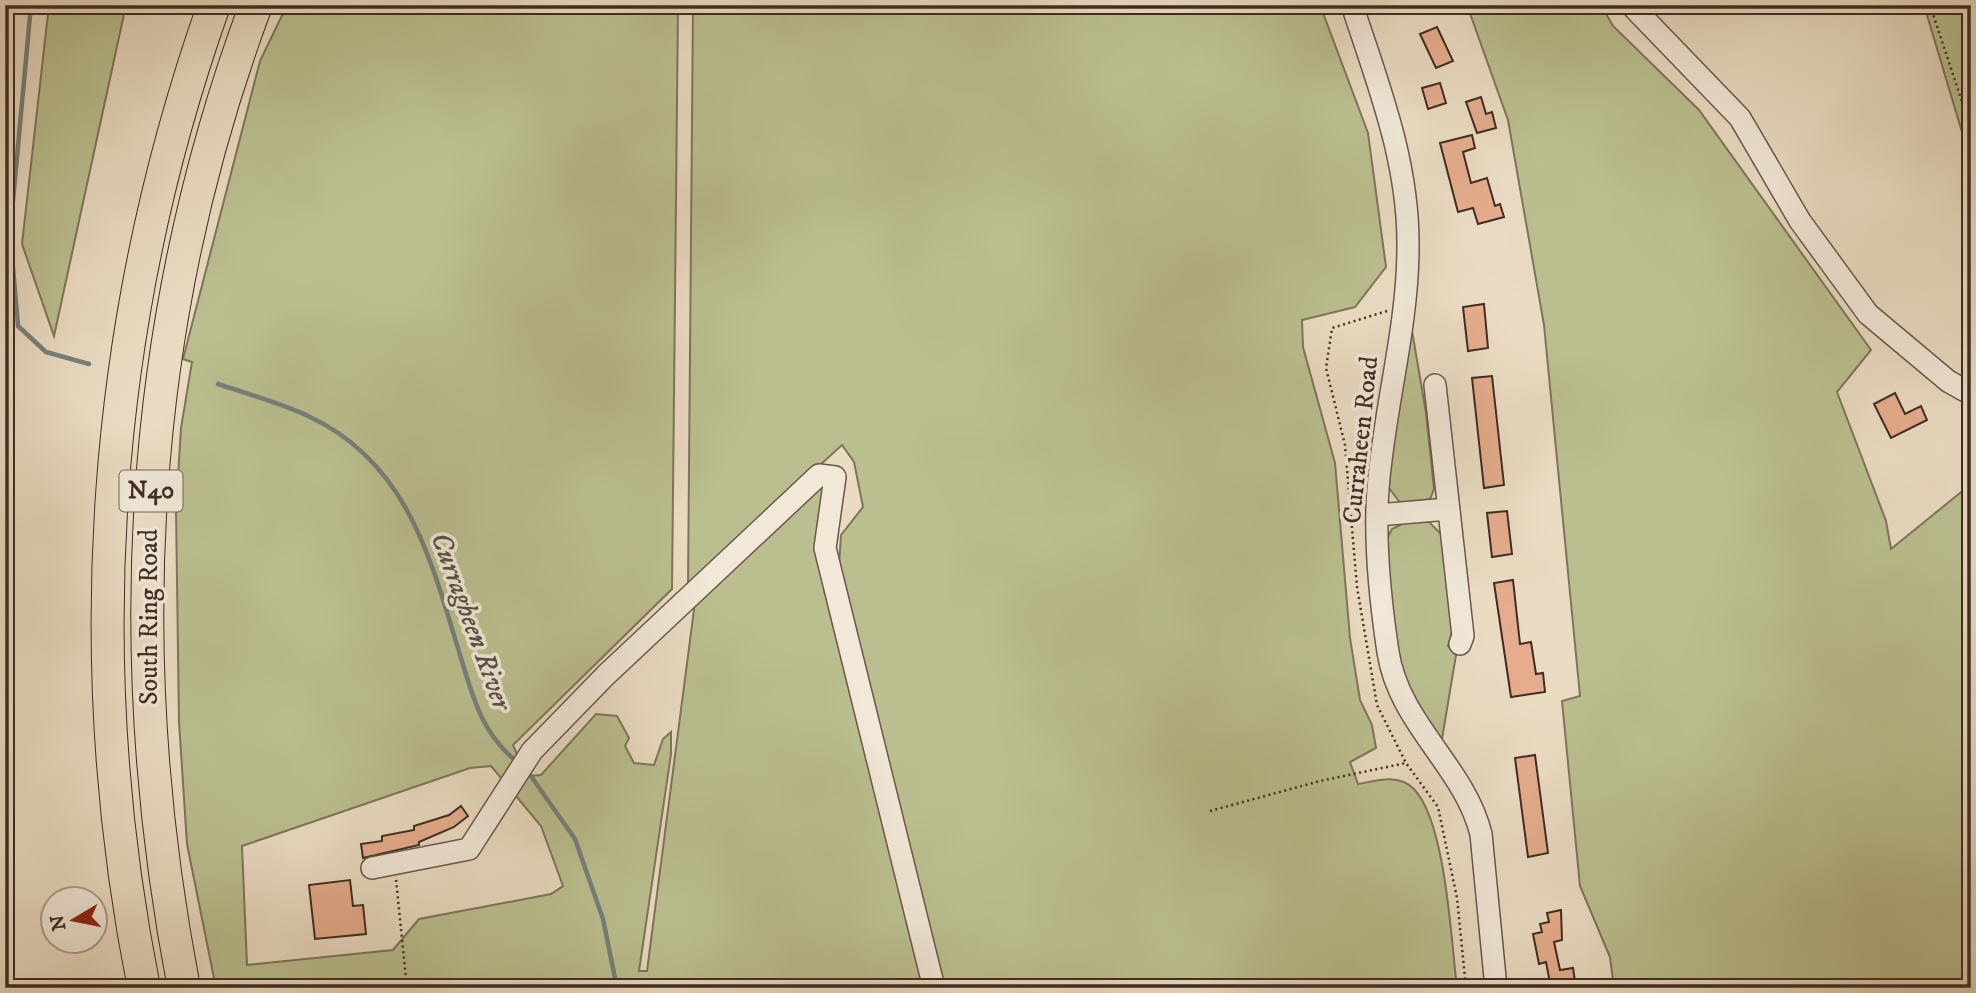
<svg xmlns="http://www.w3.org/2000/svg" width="1976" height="993" font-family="'IM FELL DW Pica',serif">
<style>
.green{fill:#bbbf90;stroke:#7e765a;stroke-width:2;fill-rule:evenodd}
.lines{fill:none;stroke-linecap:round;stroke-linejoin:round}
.stream{stroke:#75817c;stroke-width:4.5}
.building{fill:#e5ad8d;stroke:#402c23;stroke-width:2}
.minor-casing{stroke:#6a584b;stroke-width:24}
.highway-casing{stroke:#402c23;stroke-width:34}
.path{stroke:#402c23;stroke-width:2.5;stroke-dasharray:2 3.5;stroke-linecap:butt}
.minor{stroke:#f1e8d8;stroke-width:21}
.highway{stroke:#eadcc3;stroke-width:32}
.labels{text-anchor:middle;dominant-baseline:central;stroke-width:7;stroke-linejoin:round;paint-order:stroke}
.shield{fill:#f1e8d8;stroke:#756459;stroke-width:2}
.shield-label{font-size:24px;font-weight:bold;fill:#402c23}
.street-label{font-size:26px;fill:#402c23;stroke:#f1e8d8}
.water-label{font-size:28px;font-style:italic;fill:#565048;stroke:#f1e8d8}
</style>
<rect width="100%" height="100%" fill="#eadcc3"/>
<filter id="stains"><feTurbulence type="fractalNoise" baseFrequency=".00286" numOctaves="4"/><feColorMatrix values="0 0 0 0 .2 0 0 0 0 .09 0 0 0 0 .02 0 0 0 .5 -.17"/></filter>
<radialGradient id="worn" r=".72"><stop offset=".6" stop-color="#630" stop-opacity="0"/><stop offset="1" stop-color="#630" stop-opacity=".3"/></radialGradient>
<path class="green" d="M49 5H126L54 336 22 244Z
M287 5H678L672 589 513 745 526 776 541 775 596 714 617 716 629 738 625 746 634 763 654 765 663 739 671 732V754L639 971H647L695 602 823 485 828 491 821 546 928 988H216L187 844 179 722 176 509 181 428 192 362 183 359 260 61ZM491 766 541 826 563 886 551 894 419 919 393 950 247 965 242 846 470 768Z
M693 5H1320L1368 133 1386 267 1355 307 1302 320 1303 347 1335 463 1350 638 1360 700 1372 725 1376 748 1350 762 1358 784C1376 781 1399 773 1414 789 1446 823 1451 940 1457 988H944L839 566 841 535 863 507 854 462 842 445 688 585Z
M1467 5H1601L1613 26 1699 110 1871 350 1837 392 1886 521 1891 549 1971 484V988H1614L1610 957 1580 886 1562 701 1580 696 1544 325 1508 120Z
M1924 5H1971V152L1965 142Z
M1410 319 1426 413 1434 489 1430 499 1401 504 1386 484Z
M1408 521 1429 522 1442 535 1453 628 1448 646 1456 655 1442 739 1431 734 1397 664 1386 541 1392 529Z"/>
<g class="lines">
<path class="stream" d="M31 5 10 233 18 326 46 352 89 364
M218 384C248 394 280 403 308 416 408 462 431 560 460 655 473 697 481 732 516 761
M526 769 575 839 603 919 617 988"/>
</g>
<path class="building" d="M1437 27 1453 61 1436 68 1420 34Z
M1440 83 1446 103 1428 109 1422 88Z
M1481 97 1486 114 1492 112 1496 128 1477 133 1466 102Z
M1472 135 1475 148 1463 152 1471 183 1487 178 1495 206 1500 204 1504 217 1478 224 1473 208 1458 212 1440 143Z
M1484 304 1488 348 1468 351 1463 307Z
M1492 376 1504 485 1484 488 1472 378Z
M1895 393 1905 414 1921 406 1927 420 1891 438 1874 404Z
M1507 511 1512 554 1492 557 1487 513Z
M1513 580 1520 644 1531 642 1536 674 1543 673 1545 692 1511 697 1494 583Z
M1535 755 1548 853 1528 857 1515 758Z
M461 806 468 816 454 827 419 842V845L363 858 361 844 382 841V836L414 830V826L449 815Z
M350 880 353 906 363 905 366 934 315 939 309 885Z
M1561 910 1562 940 1554 942 1560 970 1573 968 1576 988H1551L1546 962 1539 964 1533 934 1542 932 1540 924 1549 922 1547 913Z"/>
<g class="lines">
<g class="minor-casing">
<path id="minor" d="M1352 5C1378 84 1409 162 1408 247 1408 328 1384 408 1378 489 1374 542 1380 599 1388 652 1399 724 1464 766 1481 834L1496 988
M1631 5 1740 118 1800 221 1868 314 1948 381 1971 394
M1435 385 1463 636 1460 644
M1378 515 1448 509
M372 868 469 849 532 751 606 675 819 475 835 477 825 548 934 988"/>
</g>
<g class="highway-casing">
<path id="highway" d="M144 988C78 659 102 321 214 5
M184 988C120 657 137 323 256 5"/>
</g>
<path class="path" d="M1930 5 1971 129
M1387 311 1332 328 1326 368 1345 445 1357 587 1377 705 1406 763 1438 807 1457 898 1466 988
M1210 811 1320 781 1406 763
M396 880 407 988"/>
<use href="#minor" class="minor"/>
<use href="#highway" class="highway"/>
</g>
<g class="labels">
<rect class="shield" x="119.5" y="470.5" width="63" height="41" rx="5"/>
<g class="shield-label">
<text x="151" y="491">N40</text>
</g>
<g class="street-label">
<text transform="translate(1361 440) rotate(-84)">Curraheen Road</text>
<text transform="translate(149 617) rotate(-90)">South Ring Road</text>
</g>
<g class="water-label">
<text transform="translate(471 621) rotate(70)">Curragheen River</text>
</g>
</g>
<rect width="1976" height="993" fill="none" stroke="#eadcc3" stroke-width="28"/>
<rect x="7" y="7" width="1962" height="979" fill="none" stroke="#402c23" stroke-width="3.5"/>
<rect x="14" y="14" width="1948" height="965" fill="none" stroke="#402c23" stroke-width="2"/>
<g transform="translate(74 920) rotate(260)"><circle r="33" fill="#f1e8d8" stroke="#aa9d90" stroke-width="2"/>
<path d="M0-5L12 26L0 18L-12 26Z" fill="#8f2418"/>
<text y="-10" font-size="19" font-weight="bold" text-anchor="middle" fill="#402c23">N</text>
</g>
<rect width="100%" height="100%" filter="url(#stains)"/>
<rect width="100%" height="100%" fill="url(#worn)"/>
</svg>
